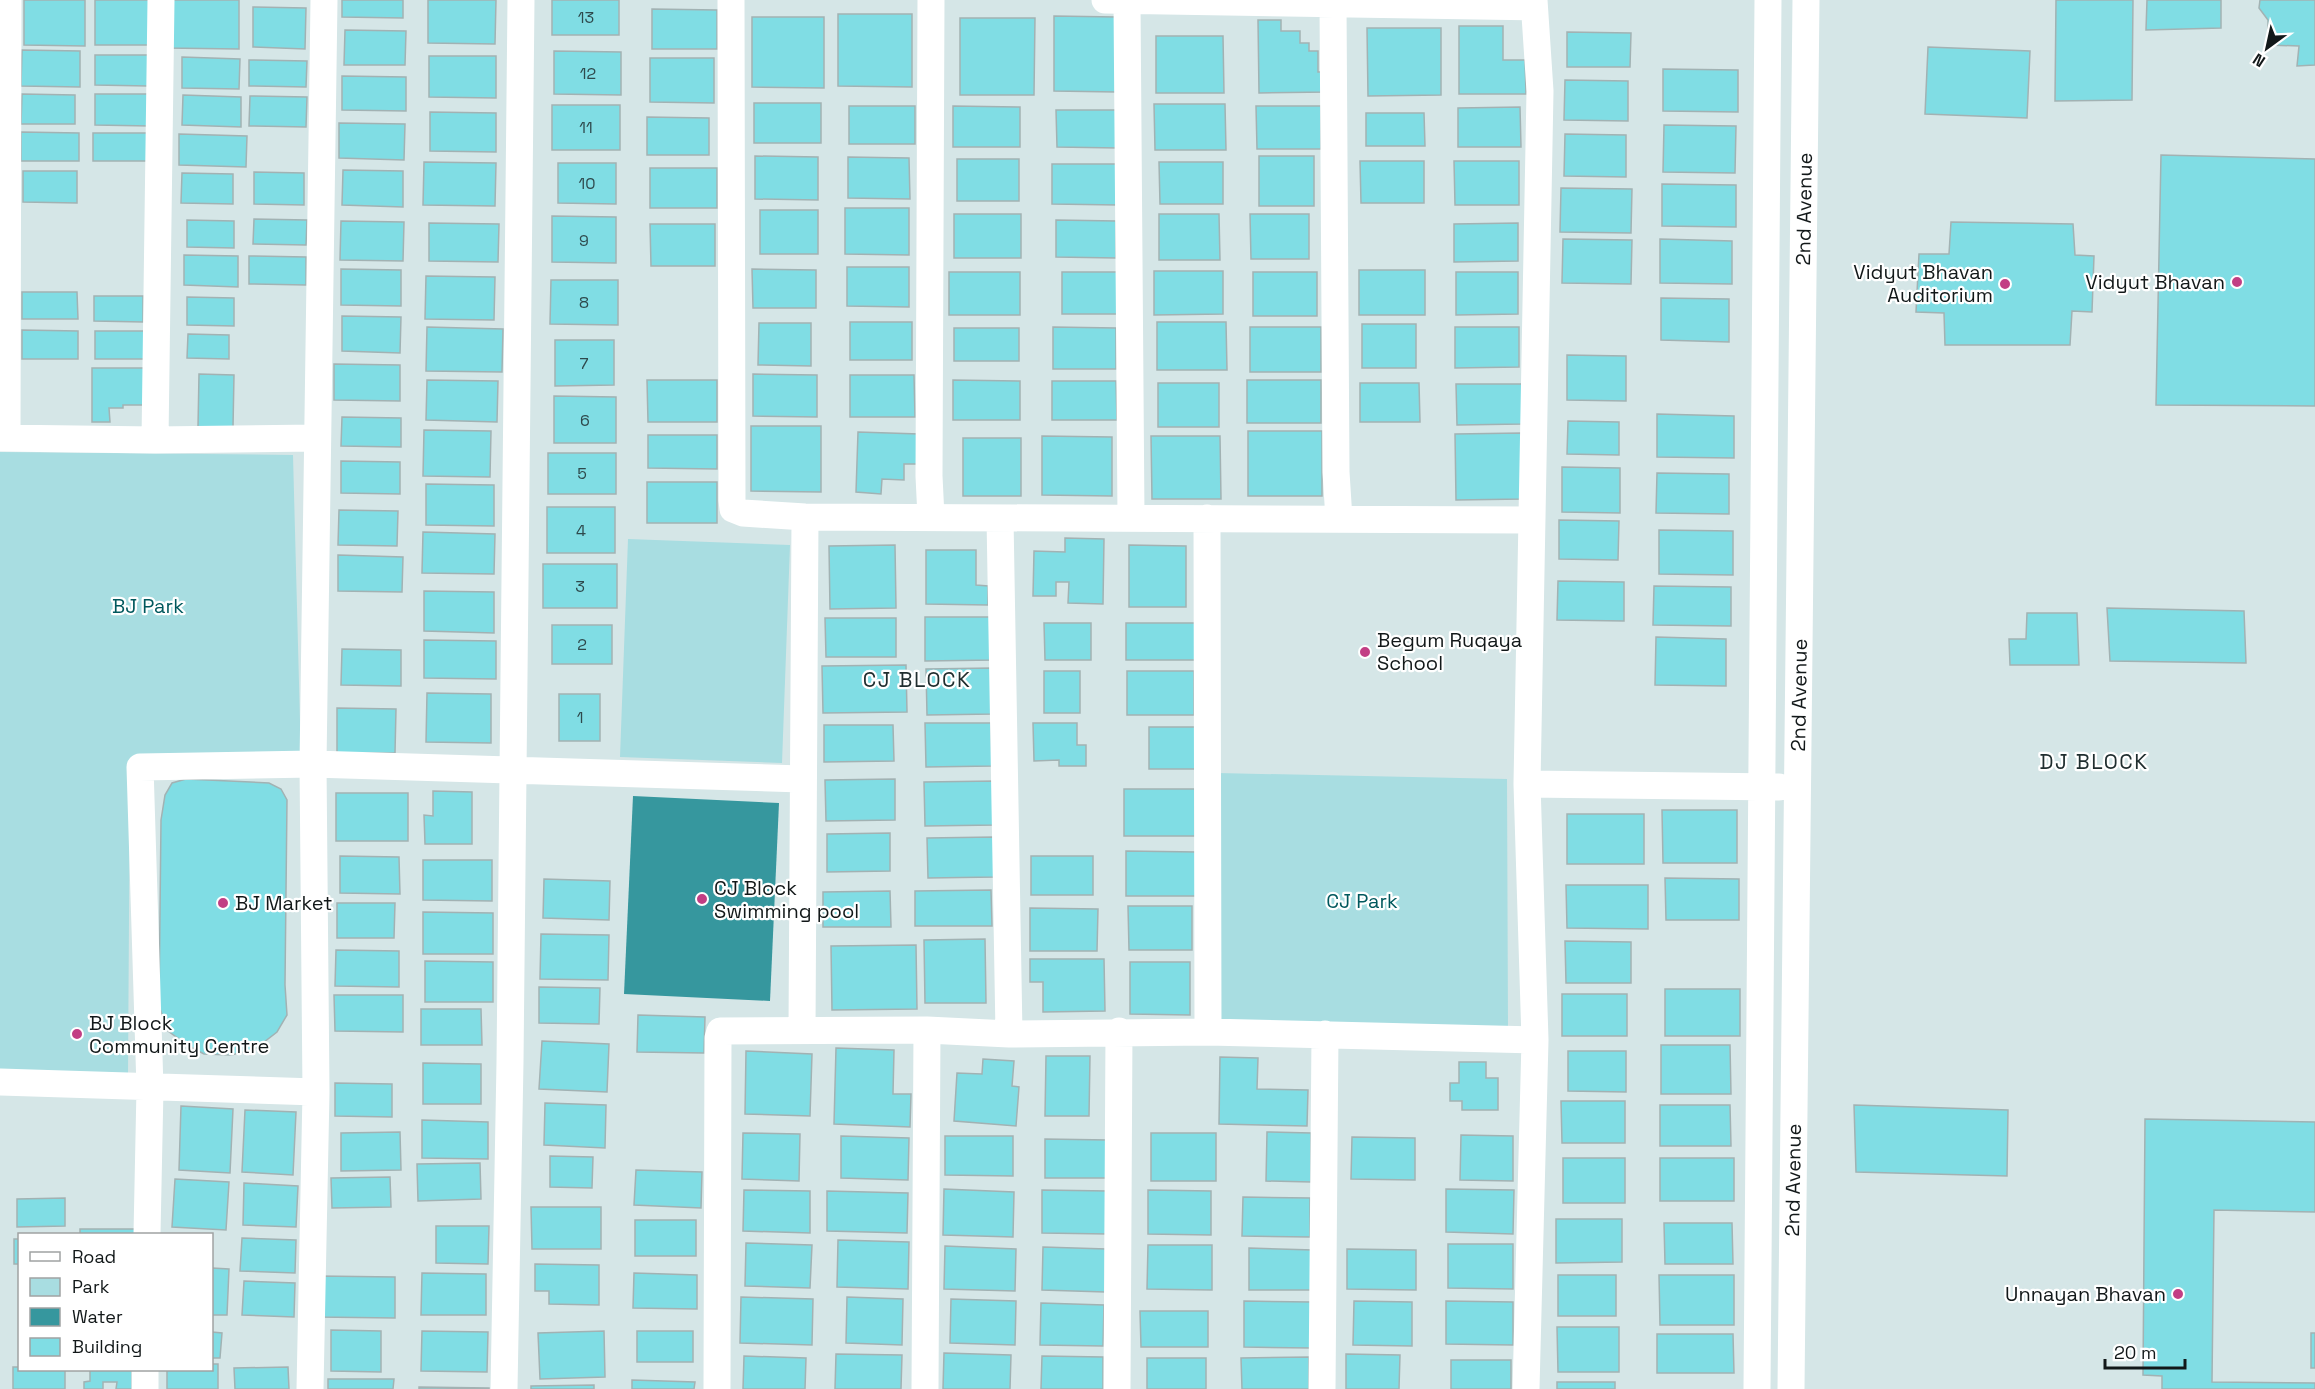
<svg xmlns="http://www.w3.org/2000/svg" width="2315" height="1389" font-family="'Space Grotesk',sans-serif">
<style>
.green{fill:#a8dde1}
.water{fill:#36979e}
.building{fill:#80dde4;stroke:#a2b2b3;stroke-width:1.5}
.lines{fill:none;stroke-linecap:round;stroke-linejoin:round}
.minor{stroke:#fff;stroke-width:27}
.poi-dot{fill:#c23e84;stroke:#fff;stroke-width:2}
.labels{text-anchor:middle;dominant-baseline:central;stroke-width:4.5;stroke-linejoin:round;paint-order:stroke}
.number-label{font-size:16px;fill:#2e494c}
.street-label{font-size:20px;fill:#121819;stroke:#fff}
.poi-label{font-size:20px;fill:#121819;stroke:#fff;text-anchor:start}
.park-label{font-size:20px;fill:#00585d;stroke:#fff}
.neighbourhood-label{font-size:21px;letter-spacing:1.5px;fill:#202e2f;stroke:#fff}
</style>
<rect width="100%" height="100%" fill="#d5e6e7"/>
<path class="green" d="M0 452 293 455 301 759H130L128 1077 0 1073Z
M628 539 790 545 782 763 620 757Z
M1217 773 1507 779 1508 1028 1215 1022Z"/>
<path class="water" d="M633 796 779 803 770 1001 624 994Z"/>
<path class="building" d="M24 0H85V46L24 45Z
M95 0H150V45H95Z
M167 0H239V49L166 48Z
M342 0H403V18L342 17Z
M428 0H496L495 44 428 43Z
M552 0H619V35H552Z
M2056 0H2133L2132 100 2055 101Z
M2147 0H2221V28L2146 30Z
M2260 0H2315V65L2297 66 2299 46 2268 45V20L2259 8Z
M253 7 306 8 305 49 253 47Z
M652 9 717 10V49H652Z
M838 14H912V87L838 86Z
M1054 16 1116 17V92L1054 91Z
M752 17H824V88L752 87Z
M960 18H1035L1034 95H960Z
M1258 20H1281V31H1300V43H1309V51H1318V72H1327V92L1259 93Z
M1459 26H1503V60H1525L1526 94H1459Z
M1367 28H1441V95L1368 96Z
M345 30 406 31 405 65H344Z
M1567 32 1631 33 1630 67H1567Z
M1156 36H1223L1224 93H1156Z
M1928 47 2030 51 2027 118 1925 114Z
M22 50 80 51V87L21 86Z
M554 51 621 52V95L554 94Z
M95 55H148V86L95 85Z
M429 56H496V98L429 97Z
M182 57 240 59 239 89 182 88Z
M650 58H714V103L650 102Z
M249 60 307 61 306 87 249 86Z
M1663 69 1738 70V112L1663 111Z
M342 76 406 77V111L342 110Z
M1565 80 1628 81V121L1564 120Z
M22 94 75 95V124H21Z
M95 94H150V126L95 125Z
M183 95 241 97V127L182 125Z
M250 96 307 97 306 127 249 126Z
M754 103H821V143H754Z
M1154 104H1225L1226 150H1155Z
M552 105H620V150H552Z
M849 106H915V144H849Z
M953 106 1020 107V147H953Z
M1256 106H1321V149H1257Z
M1520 107 1521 147H1458V108Z
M1056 110H1118V148L1057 147Z
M430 112 496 113V152L430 151Z
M1366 113H1424L1425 146H1366Z
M647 117 709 118V155H647Z
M339 123 405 124 404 160 339 158Z
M1664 125 1736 126 1735 173 1663 172Z
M21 132 79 133V161H21Z
M93 133H150V161H93Z
M179 134 247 136 246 167 179 165Z
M1565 134 1626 135V177L1564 176Z
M2161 155 2315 159V406L2156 405Z
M755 156 818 157V200L755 199Z
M1259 156H1314V206H1259Z
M848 157 909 158 910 199 848 198Z
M957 159H1019V201H957Z
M1360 161H1424V203H1361Z
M1454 161H1519V205H1455Z
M424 162 496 163 495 206 423 205Z
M1159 162H1223V204H1160Z
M558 163H616V204L558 203Z
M1052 164H1118V205L1052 204Z
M650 168H717V208H650Z
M343 170 403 171V207L342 205Z
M23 171H77V203L23 202Z
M254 172 304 173V205L254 204Z
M182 173 233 174V204L181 203Z
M1662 184 1736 185V227L1662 226Z
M1561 188 1632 189 1631 233 1560 232Z
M845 208H909V255L845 254Z
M760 210H818V254H760Z
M954 214H1021V258H954Z
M1159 214H1219L1220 260H1159Z
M1250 214H1309V259H1251Z
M552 216 616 217V263L552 262Z
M254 219 307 220 306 245 253 244Z
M187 220 234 221V248L187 247Z
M1056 220 1116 221V258L1056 257Z
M341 221 404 222 403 261 340 260Z
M1951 222 2073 224 2075 255 2094 256 2092 312 2072 311 2070 345H1945L1944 313 1916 312 1919 254H1949Z
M429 223 499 224 498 262 429 261Z
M1518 223V261L1454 262V224Z
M650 224H715V266H651Z
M1563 239 1632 240 1631 284 1562 283Z
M1660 239 1732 241V284L1660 283Z
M184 255 238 256V287L184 285Z
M249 256 306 257V285L249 284Z
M847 267H909V307L847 306Z
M341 269 401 270V306L341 305Z
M752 269 816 270V308H753Z
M1359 270H1425V315H1359Z
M1154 271H1223V314L1154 315Z
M949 272H1020V315H949Z
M1062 272H1120V314H1062Z
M1253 272H1317V316H1253Z
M1456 272H1518V314L1456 315Z
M426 276 495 277 494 320 425 319Z
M551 280H618V325L550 324Z
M22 292H77L78 319H22Z
M94 296H143V322L94 321Z
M187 297 234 298V326L187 325Z
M1661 298 1729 299V342L1661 340Z
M342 316 401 317 400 353 342 351Z
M850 322H912V360H850Z
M1157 322H1226L1227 370H1157Z
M759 323H811V366L758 365Z
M1362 324H1416V368H1362Z
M427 327 503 329 502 372 426 371Z
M1053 327 1116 328V369H1053Z
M1250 327H1321V372H1250Z
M1455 327H1519V367L1455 368Z
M954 328H1019V361H954Z
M22 330 78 331V359H22Z
M95 331H144V359H95Z
M188 334 229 335V359L187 358Z
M555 340H614V385L555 386Z
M1567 355 1626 356V401L1567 400Z
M334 364 400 365V401L334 400Z
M92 368H148V405H123V408H109L110 422H92Z
M199 374 234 375 233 427H198Z
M753 374 817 375V417L753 416Z
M850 375H914L915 417H850Z
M427 380 498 381 497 422 426 420Z
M647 380H717V422H648Z
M953 380 1020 381V420H953Z
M1247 380H1321V423H1247Z
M1052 381H1116L1117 420H1052Z
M1158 383H1219V427H1158Z
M1360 383H1419L1420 422H1360Z
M1456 384H1522V424L1457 425Z
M554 396 616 397V443H554Z
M1657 414 1734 416V458L1657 457Z
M342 417 401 418V447L341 446Z
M1568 421 1619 422V455L1567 454Z
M751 426H821V492L751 491Z
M424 430 491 431 490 477 423 476Z
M1248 431H1322V496H1248Z
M858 432 919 434 917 464H904V480L882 479 881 494 856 492Z
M1521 433 1522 499 1456 500 1455 434Z
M648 435H717V469L648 468Z
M1042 436 1112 437V496L1042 495Z
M1151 436H1220L1221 499H1152Z
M963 438H1021V496H963Z
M548 453H616V494H548Z
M341 461 400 462V494L341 493Z
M1562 467 1620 468V513L1562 512Z
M1657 473 1729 474V514L1656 513Z
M647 482H717V523H647Z
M426 484 494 485V526L426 525Z
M547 507H615V553H547Z
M339 510 398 511 397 546 338 545Z
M1559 520 1619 521 1618 560 1559 559Z
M1659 530 1733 531V575L1659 574Z
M423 532 495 534 494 574 422 573Z
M1065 538 1104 539 1103 604 1068 603 1069 582H1056V596H1033L1034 551 1065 552Z
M895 545 896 608 830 609 829 546Z
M1129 545 1186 546V607H1129Z
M926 550H976V585L988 586V605L926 604Z
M338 555 403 557 402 592 338 591Z
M543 564H617V608H543Z
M1558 581 1624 582V621L1557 620Z
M1654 586 1731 587V626L1653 625Z
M424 591 494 592V633L424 631Z
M2107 608 2244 611 2246 663 2110 661Z
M2027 613H2077L2079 665H2010L2009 639H2026Z
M925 617H993L994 660 925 661Z
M825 618H896V657H826Z
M1044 623H1091V660H1045Z
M1126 623H1197V660H1126Z
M552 625H612V664H552Z
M1656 637 1726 639V686L1655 685Z
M424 640 496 641V679L424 678Z
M342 649 401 650V686L341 685Z
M906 665 907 712 823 713 822 666Z
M992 668 993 714 927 715 926 669Z
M1044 671H1080V713H1044Z
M1127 671H1194V715H1127Z
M427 693 491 694V743L426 742Z
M559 694H600V741H559Z
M337 708 396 709 395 753H337Z
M925 723H991L992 766 926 767Z
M1033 723H1077V745H1086V766H1059V760L1034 761Z
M824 725H893L894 761 824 762Z
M1149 727H1196L1197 769H1149Z
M186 779 269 783 281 789 287 800 285 985 287 1015 277 1032 255 1049 231 1055 204 1054 189 1046 168 1031 159 1006 161 820 165 795 172 783Z
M895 779V820L826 821 825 780Z
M995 781 996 825 925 826 924 782Z
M1124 789H1195V836H1124Z
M433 791 472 792V844H425L424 815 433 816Z
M336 793H408V841H336Z
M1662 810H1737V863H1663Z
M1567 814H1644V864H1567Z
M890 833V871L827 872V834Z
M994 837 995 877 928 878 927 838Z
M1126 851 1197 852 1198 896H1126Z
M340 856 399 857 400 894 340 893Z
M1031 856H1093V895H1031Z
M423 860H492V901L423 900Z
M1665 878 1739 879V920H1666Z
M544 879 610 881 609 920 543 918Z
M1566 885H1648V929L1567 928Z
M991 890 992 926H915V891Z
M890 891 891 927H823V892Z
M337 903H395L394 938H337Z
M1128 906H1192V950H1129Z
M1030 908 1098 909 1097 951H1030Z
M423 912 493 913V954H423Z
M541 934 609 935 608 980 540 979Z
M985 939 986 1003H925L924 940Z
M1565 941 1631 942V983H1566Z
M916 945 917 1009 832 1010 831 946Z
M336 950 399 951V987L335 986Z
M1030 959H1104L1105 1011 1043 1012V982H1030Z
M425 961 493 962V1002H425Z
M1130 962H1190V1015L1130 1014Z
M539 987 600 988 599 1024 539 1023Z
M1665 989H1740V1036H1665Z
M1562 994H1627V1036H1562Z
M334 995H403V1032L335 1031Z
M421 1009H481L482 1045H421Z
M638 1015 705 1017 704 1053 637 1052Z
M542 1041 609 1044 607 1092 539 1089Z
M1661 1045H1730L1731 1094H1661Z
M836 1048 894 1050 893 1094H911L910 1127 834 1124Z
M746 1051 812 1054 810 1116 745 1114Z
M1568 1051H1626V1092L1568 1091Z
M1046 1056H1090L1089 1116H1045Z
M1220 1057 1258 1058 1257 1089 1308 1090 1307 1126 1219 1124Z
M983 1059 1014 1061 1012 1086 1019 1087 1016 1126 954 1121 957 1073 982 1074Z
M1459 1062H1486V1078H1498V1110H1462V1101H1450V1083H1459Z
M423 1063 481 1064V1104H423Z
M335 1083 392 1084V1117L335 1116Z
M1561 1101H1625V1143H1562Z
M545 1103 606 1105 605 1148 544 1145Z
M1660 1105H1730L1731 1146H1660Z
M1854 1105 2008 1110 2007 1176 1856 1172Z
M181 1106 233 1109 230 1173 179 1170Z
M245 1110 296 1112 293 1175 242 1172Z
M2145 1119 2315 1122V1212L2214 1210 2212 1382 2315 1383V1389H2162V1376L2143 1375Z
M422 1120 488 1122V1159L422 1158Z
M400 1132 401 1170 341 1171V1133Z
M1267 1132 1311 1133V1182L1266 1181Z
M743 1133 800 1134 799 1181 742 1179Z
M1151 1133H1216V1181H1151Z
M1461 1135 1513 1136V1181L1460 1180Z
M841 1136 909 1138 908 1180 841 1178Z
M945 1136H1013V1176L945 1175Z
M1352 1137 1415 1138V1180L1351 1179Z
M1045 1139 1108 1140 1107 1178H1045Z
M550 1156 593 1157 592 1188 550 1187Z
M1563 1158H1625V1203H1563Z
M1660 1158H1734V1201H1660Z
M480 1163 481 1199 418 1201 417 1164Z
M636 1170 702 1172 701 1208 634 1205Z
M390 1177 391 1207 332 1208 331 1178Z
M175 1179 229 1182 226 1230 172 1227Z
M244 1183 298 1186 296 1227 243 1225Z
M944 1189 1014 1192 1013 1237 943 1235Z
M1446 1189 1514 1190 1513 1234 1446 1232Z
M744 1190 810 1191V1233L743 1231Z
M1042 1190 1108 1191V1234L1042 1233Z
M1148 1190 1211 1191V1235L1148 1234Z
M827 1191 908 1193 907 1233 827 1231Z
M1243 1197 1310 1198V1237L1242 1236Z
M65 1198V1226L17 1227V1199Z
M531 1207H601V1249H532Z
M1556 1219H1622V1262L1556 1263Z
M635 1220H696V1256H635Z
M1664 1223H1732L1733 1264H1665Z
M436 1226H489L488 1264 436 1263Z
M80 1229H136V1234H80Z
M242 1238 296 1240 295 1273 240 1271Z
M14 1239H20V1264H14Z
M838 1240 909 1242 908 1289 837 1287Z
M746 1243 812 1245 810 1288 745 1286Z
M1448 1244H1513V1289L1448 1288Z
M1148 1245H1212V1290L1147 1289Z
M945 1246 1016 1249 1015 1291 944 1289Z
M1043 1247 1106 1249 1105 1292 1042 1290Z
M1249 1248 1313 1250 1312 1290H1249Z
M1347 1249 1416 1250V1290L1347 1289Z
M535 1264 599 1265V1305L549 1304V1291H535Z
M212 1268 229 1269 227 1315H212Z
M422 1273 486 1274V1315H421Z
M634 1273 697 1275V1309L633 1308Z
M1558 1275H1616V1316H1558Z
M1659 1275H1734V1325H1660Z
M318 1276 395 1277V1318L318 1317Z
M244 1281 295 1283 294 1317 242 1315Z
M741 1297 813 1299 812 1345 740 1343Z
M847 1297 903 1299 902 1345 846 1343Z
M951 1299 1016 1301 1015 1345 950 1343Z
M1244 1301 1311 1302V1348L1244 1347Z
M1354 1301 1412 1302V1346L1353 1345Z
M1446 1301 1513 1302V1345L1446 1344Z
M1041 1303 1104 1305 1103 1346 1040 1345Z
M1140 1311H1208V1347H1141Z
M1557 1327H1619V1372H1558Z
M331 1330 381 1331V1372L331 1371Z
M422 1331 488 1332 487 1372 421 1371Z
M604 1331 605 1377 540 1379 538 1333Z
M637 1331H693V1362H637Z
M212 1332 222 1333 220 1358H212Z
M2311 1333H2315V1368H2311Z
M1657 1334H1733L1734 1373H1657Z
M944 1353 1011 1355 1010 1389H943Z
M836 1354 902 1355 901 1389H835Z
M1346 1354 1400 1355 1399 1389H1346Z
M744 1356 806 1358 805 1389H743Z
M1042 1356 1103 1357V1389H1041Z
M1309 1357V1389H1242L1241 1358Z
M1147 1358H1206V1389H1147Z
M1451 1360H1511V1389H1451Z
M212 1364H218V1389H167V1370H212Z
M13 1367H20V1370H65V1389H13Z
M288 1367 289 1389H235L234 1368Z
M90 1370H132V1389H116L117 1382H103V1389H84V1382L90 1381Z
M328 1379H394L393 1389H328Z
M632 1380 695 1382 694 1389H632Z
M1557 1382H1615V1389H1557Z
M594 1385V1389H531V1386Z
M419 1387 489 1388V1389H419Z"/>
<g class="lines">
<path class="minor" d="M731 0 732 500 733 509 743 513 805 517 1532 520
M931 0 929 476 931 517
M1105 0 1534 7
M1127 2 1131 518
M1333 4 1336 472 1339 519
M0 438 155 440 317 438
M7 438 8 0
M155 440 161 0
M1000 518 1009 1034
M1207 518 1208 1032
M1527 784 1779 787
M802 1029 805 517
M0 1082 316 1092
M147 1234 150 1088 140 767 313 764 802 779
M145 1389V1370
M310 1389 316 1092 313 764 324 0
M504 1389 510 1062 521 0
M717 1389 718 1038 720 1031 927 1030 1009 1034 1208 1032 1535 1040
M925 1389 927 1030
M1117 1389 1119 1031
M1322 1389 1325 1034
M1526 1389 1535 1040 1527 784 1540 91 1534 0
M1757 1389 1768 0
M1791 1389 1806 0"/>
</g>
<g class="poi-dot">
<circle cx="2237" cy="282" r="6"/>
<circle cx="2005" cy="284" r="6"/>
<circle cx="1365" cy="652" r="6"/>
<circle cx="702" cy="899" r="6"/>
<circle cx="223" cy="903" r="6"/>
<circle cx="77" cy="1034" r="6"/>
<circle cx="2178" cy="1294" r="6"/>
</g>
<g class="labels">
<g class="number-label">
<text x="586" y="17">13</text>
<text x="588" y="73">12</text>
<text x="586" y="127">11</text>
<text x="587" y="183">10</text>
<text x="584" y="240">9</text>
<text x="584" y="302">8</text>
<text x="584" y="363">7</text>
<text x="585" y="420">6</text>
<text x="582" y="473">5</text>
<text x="581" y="530">4</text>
<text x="580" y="586">3</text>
<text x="582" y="644">2</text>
<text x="580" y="717">1</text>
</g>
<g class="street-label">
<text transform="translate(1804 209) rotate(-89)">2nd Avenue</text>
<text transform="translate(1799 695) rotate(-89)">2nd Avenue</text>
<text transform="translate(1793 1180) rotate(-89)">2nd Avenue</text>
</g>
<g class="poi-label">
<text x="1993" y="272" text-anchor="end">Vidyut Bhavan<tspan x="1993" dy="23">Auditorium</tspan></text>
<text x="2225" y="282" text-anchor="end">Vidyut Bhavan</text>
<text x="1377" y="640">Begum Ruqaya<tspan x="1377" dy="23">School</tspan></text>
<text x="714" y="888">CJ Block<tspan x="714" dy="23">Swimming pool</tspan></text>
<text x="235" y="903">BJ Market</text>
<text x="89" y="1023">BJ Block<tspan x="89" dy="23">Community Centre</tspan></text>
<text x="2166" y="1294" text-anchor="end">Unnayan Bhavan</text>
</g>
<g class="park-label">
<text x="148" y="606">BJ Park</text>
<text x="1362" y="901">CJ Park</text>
</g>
<g class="neighbourhood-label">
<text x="917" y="679">CJ BLOCK</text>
<text x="2094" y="761">DJ BLOCK</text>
</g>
</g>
<rect x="18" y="1233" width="195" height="138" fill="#ffffff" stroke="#a0a3a3" stroke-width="1.5"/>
<rect x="30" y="1252" width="30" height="9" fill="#ffffff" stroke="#a0a3a3" stroke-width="1.5"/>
<text x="72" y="1263" font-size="18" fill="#121819">Road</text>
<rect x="30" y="1278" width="30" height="18" fill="#a8dde1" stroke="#a0a3a3" stroke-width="1.5"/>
<text x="72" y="1293" font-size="18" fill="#121819">Park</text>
<rect x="30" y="1308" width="30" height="18" fill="#36979e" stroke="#a0a3a3" stroke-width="1.5"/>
<text x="72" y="1323" font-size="18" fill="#121819">Water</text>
<rect x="30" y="1338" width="30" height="18" fill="#80dde4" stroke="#a0a3a3" stroke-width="1.5"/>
<text x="72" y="1353" font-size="18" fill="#121819">Building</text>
<g transform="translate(2267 48) rotate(213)" stroke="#ffffff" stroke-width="4.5" paint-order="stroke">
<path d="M0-4.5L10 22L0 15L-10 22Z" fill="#121819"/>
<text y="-9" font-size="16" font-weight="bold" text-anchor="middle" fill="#121819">N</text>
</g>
<path d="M2105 1359v9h80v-9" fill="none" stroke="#121819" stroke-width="3"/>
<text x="2114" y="1359" font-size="18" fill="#121819" stroke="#ffffff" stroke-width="4.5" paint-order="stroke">20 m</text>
</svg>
